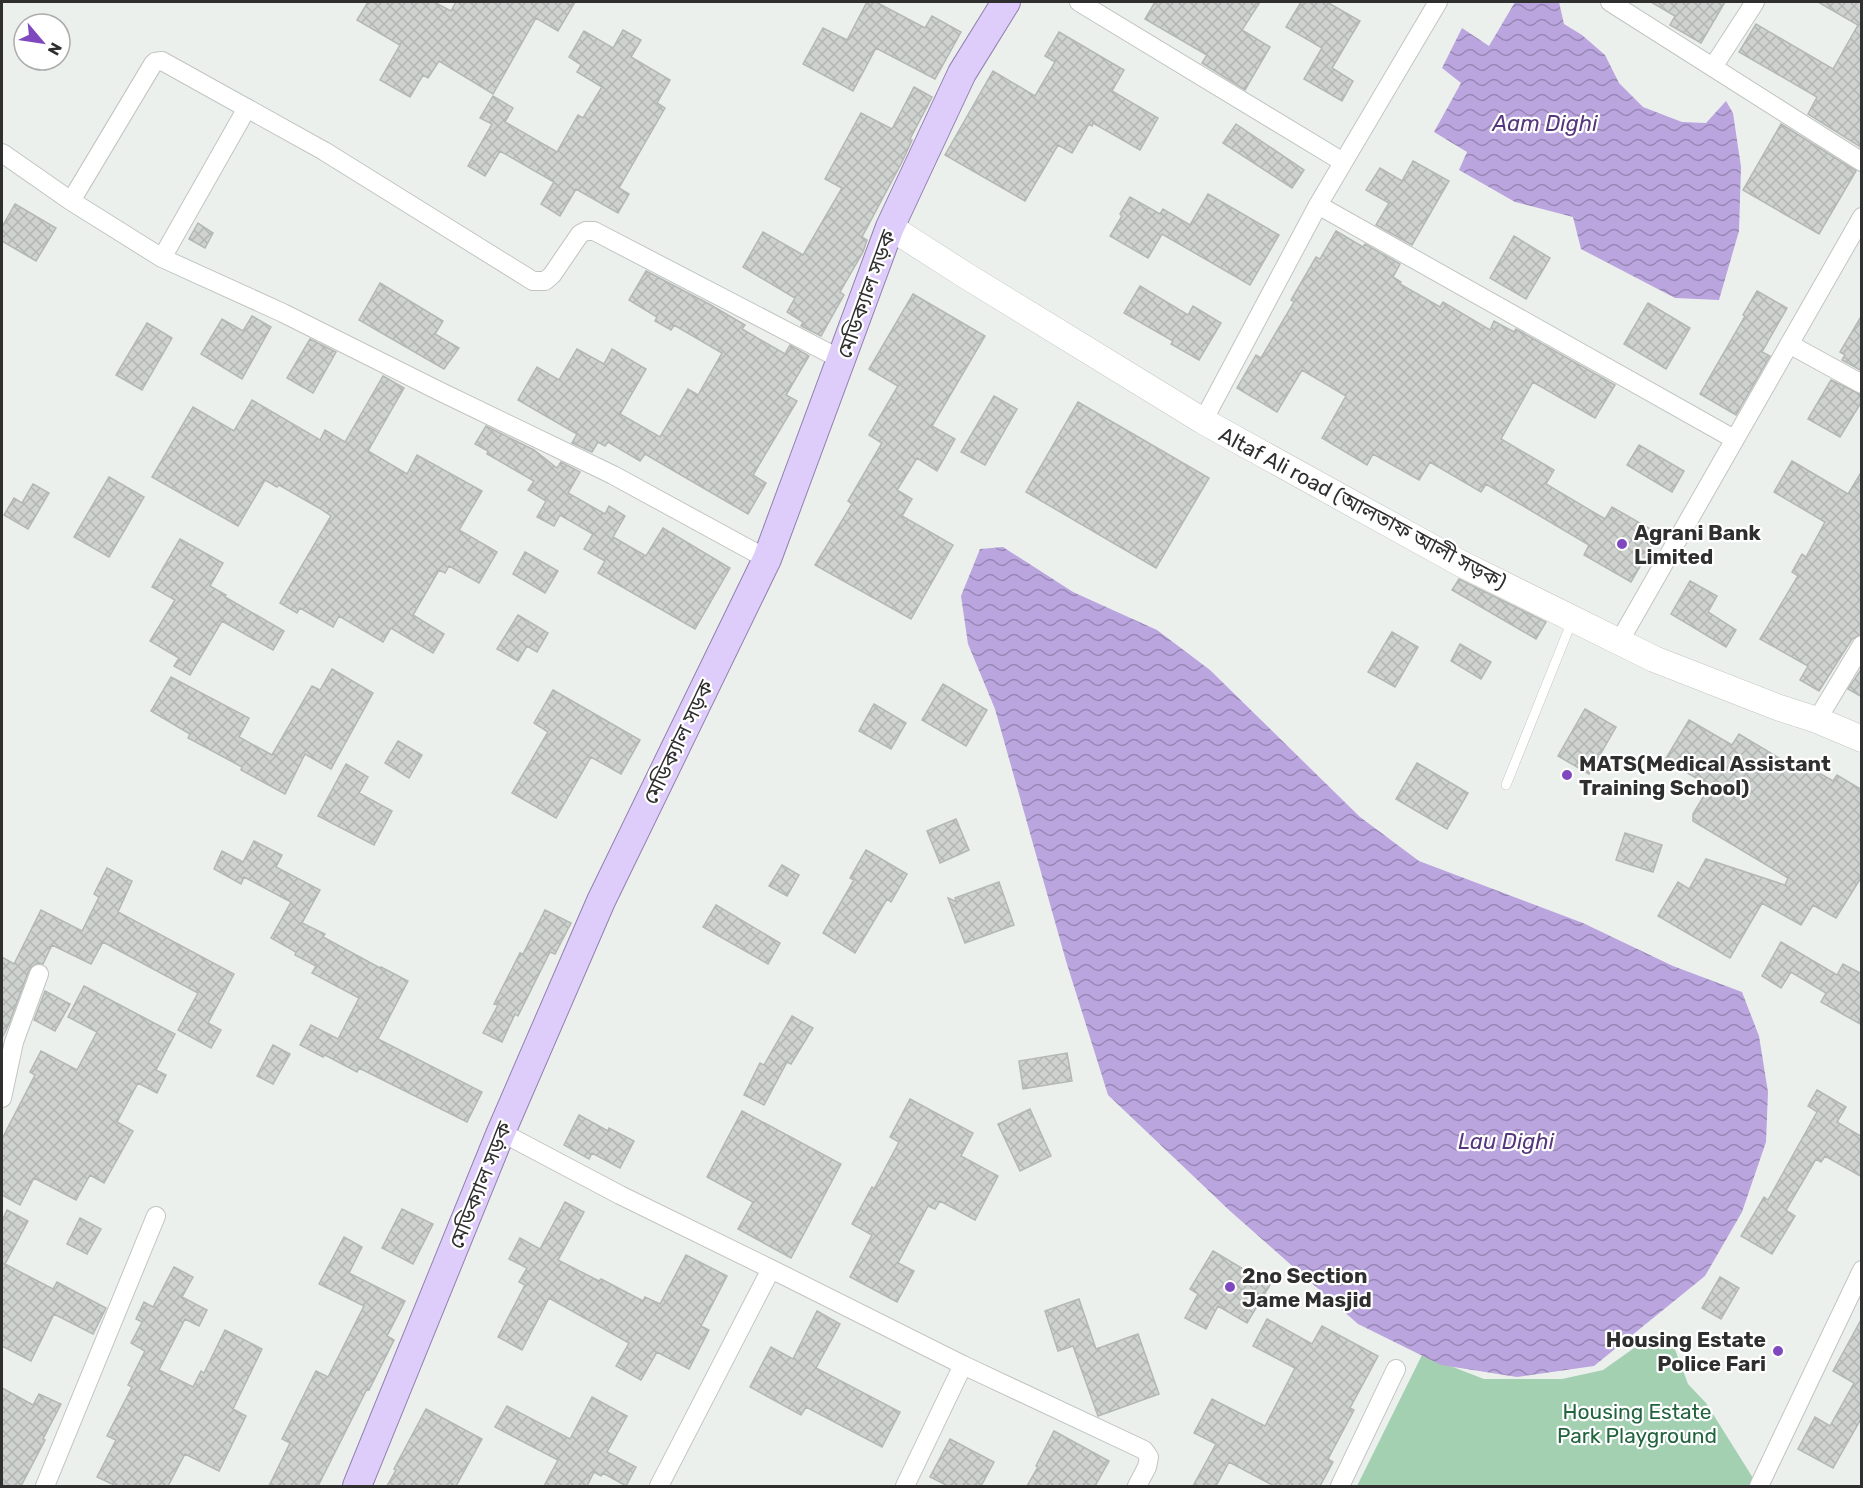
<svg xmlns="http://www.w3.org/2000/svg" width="1863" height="1488" font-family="Rubik,'Noto Sans Bengali',sans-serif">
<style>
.green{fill:#a4d0b2}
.water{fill:url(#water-waves)}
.building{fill:url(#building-cross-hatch);stroke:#b4b8b5;stroke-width:1.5}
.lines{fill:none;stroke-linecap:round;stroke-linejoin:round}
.lane-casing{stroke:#c1c5c2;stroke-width:10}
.street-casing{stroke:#c1c5c2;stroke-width:20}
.secondary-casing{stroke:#c1c5c2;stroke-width:27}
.primary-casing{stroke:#9280b0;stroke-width:30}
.lane{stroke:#fff;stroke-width:9}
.street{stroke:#fff;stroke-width:18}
.secondary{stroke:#fff;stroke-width:26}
.primary{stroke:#decdfa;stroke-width:28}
.poi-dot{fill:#8048bf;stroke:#fff;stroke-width:2}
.labels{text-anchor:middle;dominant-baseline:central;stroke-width:4.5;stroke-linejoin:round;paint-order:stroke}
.street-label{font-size:21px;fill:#2e2f2e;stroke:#fff}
.poi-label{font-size:21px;font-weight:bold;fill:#2e2f2e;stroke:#fff;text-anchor:start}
.park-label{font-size:21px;fill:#22643e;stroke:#fff}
.water-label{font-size:22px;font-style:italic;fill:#55367b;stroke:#fff}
</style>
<defs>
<pattern id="water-waves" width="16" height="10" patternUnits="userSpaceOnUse" patternTransform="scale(1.5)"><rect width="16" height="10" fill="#bba5df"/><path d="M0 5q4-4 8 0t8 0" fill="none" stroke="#9887b5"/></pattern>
<pattern id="building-cross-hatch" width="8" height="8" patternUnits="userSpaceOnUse" patternTransform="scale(1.5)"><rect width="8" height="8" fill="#cfd3d0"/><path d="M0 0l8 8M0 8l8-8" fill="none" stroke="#b2b5b3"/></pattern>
</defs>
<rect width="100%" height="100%" fill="#ecf0ed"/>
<path class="green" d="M1673 1344 1688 1384 1706 1403 1753 1478 1749 1486H1357L1422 1355 1484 1379H1562L1603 1370 1637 1346Z"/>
<path class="water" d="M1515 2H1559L1564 24 1582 35 1605 55 1619 83 1643 107 1682 122 1706 123 1726 101 1733 113 1741 167 1739 231 1719 300 1675 298 1581 249 1573 217 1515 202 1459 170 1467 152 1434 132 1461 83 1442 68 1462 28 1489 46Z
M1003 547 1073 592 1157 630 1210 670 1360 817 1419 861 1583 923 1673 966 1742 992 1759 1036 1768 1092 1766 1142 1742 1212 1705 1276 1594 1366 1517 1377 1441 1365 1358 1324 1230 1211 1108 1095 1066 961 995 709 968 644 961 596 980 549Z"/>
<path class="building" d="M368 2H434L451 11 456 2H575L558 31 536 18 493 94 439 61 428 78 423 75 410 97 380 80 400 45 357 20Z
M867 2H876L925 28 932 16 961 32 935 79 876 48 853 91 803 64 823 28 847 40Z
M1155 2H1260L1242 30 1270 47 1245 90 1202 63 1207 55 1145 19Z
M1301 2H1327L1360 21 1332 68 1353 81 1342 101 1304 79 1322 48 1286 27Z
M1651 2H1725L1701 43 1670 25 1675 16Z
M1818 2H1862V148L1808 114 1817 97 1739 52 1756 24 1833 69 1858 25Z
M623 30 641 40 631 57 670 80 657 103 665 108 619 188 629 194 618 213 576 189 560 216 541 204 554 182 500 151 485 176 468 166 492 124 480 118 493 96 513 108 505 122 557 152 578 115 583 118 602 87 577 72 581 65 569 57 584 31 613 48Z
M1059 32 1124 70 1112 91 1158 118 1140 150 1093 123 1092 126 1089 124 1072 153 1058 145 1025 201 945 155 993 71 1035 96 1055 62 1045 56Z
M914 87 932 97 910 139 912 140 902 162 862 237 867 240 863 252 840 292 844 295 821 336 801 326 803 322 787 312 795 298 743 267 763 232 803 255 842 188 825 179 861 113 892 129Z
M1236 124 1304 170 1292 188 1223 143Z
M1781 124 1856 171 1819 234 1743 190Z
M1413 161 1449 181 1412 245 1376 225 1389 203 1366 190 1380 168 1402 181Z
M1208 194 1279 235 1250 285 1162 234 1148 258 1110 236 1122 216 1120 214 1130 197 1160 214 1163 209 1190 225Z
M15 204 56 228 36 261 2 241V227Z
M198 223 213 233 205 248 189 239Z
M1336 231 1363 247 1365 244 1400 264 1393 277 1401 282 1400 284 1440 307 1443 302 1490 330 1494 321 1514 332 1516 329 1615 385 1595 418 1533 382 1501 439 1554 470 1546 484 1605 519 1612 507 1659 534 1631 582 1584 555 1589 545 1486 484 1481 492 1430 462 1419 480 1373 454 1367 465 1322 438 1346 396 1302 370 1277 412 1237 388 1256 355 1261 358 1294 302 1291 300 1316 257 1320 259Z
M1514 236 1550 258 1526 299 1490 278Z
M646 271 709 304 745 325 742 329 785 354 790 345 809 356 786 395 797 401 753 475 766 483 748 514 645 454 640 461 608 442 605 446 598 442 592 452 572 443 577 434 518 400 537 367 559 380 577 349 604 364 612 349 646 369 620 414 660 437 688 389 698 395 722 353 674 325 671 330 655 321 657 317 629 300Z
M380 283 443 321 435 334 459 348 444 369 359 320Z
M1140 286 1188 315 1193 306 1221 323 1199 360 1171 344 1173 341 1124 313Z
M1757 291 1787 308 1762 352 1770 356 1736 415 1700 394 1745 316 1743 315Z
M913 294 985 336 932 426 955 439 937 471 917 458 897 490 912 499 902 516 953 545 911 619 815 565 852 504 848 501 882 443 869 435 898 386 869 369Z
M1648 303 1690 328 1666 369 1624 344Z
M1862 315V371L1842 360 1845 355 1840 352Z
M252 316 271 327 242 379 201 354 222 319 243 331Z
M147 323 172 338 142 390 116 375Z
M310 339 336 352 313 393 287 378Z
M383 376 404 388 368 451 407 474 417 455 482 491 459 530 497 552 479 583 449 566 445 573 439 570 413 615 444 634 433 653 391 628 383 642 339 616 333 627 300 608 297 613 280 603 331 516 319 508 279 485 277 487 265 480 238 526 152 477 193 407 234 431 252 400 320 440 325 430 345 442Z
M1831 380 1862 395V401L1840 437 1808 419Z
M994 396 1017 409 985 465 961 452Z
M1078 402 1209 478 1156 568 1026 492Z
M486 426 534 450 557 468 561 462 580 472 568 493 605 514 609 506 625 516 613 537 646 556 663 528 730 568 695 629 598 573 605 561 584 549 593 534 560 515 554 526 537 517 546 501 528 490 534 481 487 454 488 451 475 444Z
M1639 445 1684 471 1672 492 1627 465Z
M1792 461 1848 494 1862 471V634L1852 639 1819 691 1800 680 1808 666 1760 639 1798 576 1792 572 1802 554 1806 557 1825 522 1774 492Z
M109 477 144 497 109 557 74 537Z
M33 484 49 493 28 529 4 515 14 498 22 503Z
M180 539 223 563 210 586 226 595 225 597 284 631 273 650 222 621 190 675 174 666 179 658 150 641 175 600 152 587Z
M525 552 558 571 545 593 513 574Z
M1459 579 1546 622 1536 639 1452 590Z
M1690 581 1717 596 1708 612 1736 630 1726 647 1671 614Z
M518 615 548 633 537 652 527 646 518 661 497 649Z
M1392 632 1418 647 1395 687 1368 672Z
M1460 644 1491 662 1481 679 1451 661Z
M1862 668V697L1848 689Z
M332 669 373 693 331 769 305 754 285 794 241 770 242 767 188 738 190 734 151 711 171 677 249 718 239 737 272 755 312 686 320 690Z
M943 684 987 710 966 746 922 720Z
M553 690 640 740 621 774 591 757 556 818 512 793 548 732 534 723Z
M874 704 906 723 891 749 859 731Z
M1585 709 1616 727 1589 774 1558 756Z
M1689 720 1732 745 1739 734 1789 764 1793 758 1833 781 1837 775 1862 790V876L1836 918 1813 905 1801 925 1762 903 1730 958 1658 916 1678 882 1689 889 1706 859 1785 885 1788 878 1693 821V814L1710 786 1665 760Z
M398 741 422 755 409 778 385 763Z
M1417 763 1468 793 1447 829 1396 799Z
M346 764 368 777 359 793 392 811 374 845 318 816Z
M956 819 969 850 940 863 927 831Z
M1625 833 1662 845 1653 872 1616 860Z
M254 841 282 855 276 867 320 890 302 923 325 934 323 937 380 968 381 967 408 981 378 1039 482 1092 467 1122 359 1068 357 1072 325 1055 323 1057 300 1045 311 1025 338 1039 359 998 312 973 316 966 295 955 296 952 271 938 291 902 244 877 241 884 214 869 222 851 243 862Z
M866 850 907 874 891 902 887 899 855 953 823 933 854 880 850 878Z
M782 865 799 875 787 896 769 886Z
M107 868 132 881 118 912 234 974 208 1023 221 1030 211 1048 178 1030 198 993 103 942 91 964 52 945 43 964 37 963 29 970 9 1024 2 1038V957L14 964 41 910 82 931 99 897 94 894Z
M999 882 1014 925 965 943 948 898 957 902 955 898Z
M716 905 780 943 768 964 703 927Z
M545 910 571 923 555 954 550 952 518 1016 515 1014 502 1042 483 1033 498 1005 494 1004 520 953 523 954Z
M1781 942 1837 975 1843 964 1862 974V1025L1821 1002 1826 993 1791 972 1781 988 1762 976Z
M84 986 175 1034 156 1070 166 1075 157 1093 138 1083 117 1122 133 1131 104 1183 90 1175 76 1200 34 1178 20 1205 2 1195V1139L35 1075 30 1072 41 1051 77 1070 97 1032 68 1017Z
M45 991 70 1004 55 1031 34 1020Z
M792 1016 813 1028 791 1064 787 1062 764 1105 744 1095 760 1063 764 1065Z
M273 1045 290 1054 273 1084 257 1076Z
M1067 1053 1072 1081 1023 1089 1019 1061Z
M1817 1090 1846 1107 1837 1122 1862 1137V1177L1825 1156 1821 1162 1816 1159 1786 1210 1795 1216 1772 1254 1741 1236 1764 1197 1768 1200 1817 1112 1808 1106Z
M910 1099 973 1133 961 1156 998 1176 975 1220 940 1201 935 1209 928 1206 898 1263 914 1271 897 1302 850 1277 872 1235 852 1224 872 1187 874 1189 899 1142 890 1137Z
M1030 1109 1051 1156 1020 1171 998 1124Z
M742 1111 841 1164 791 1258 738 1229 753 1202 707 1177Z
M579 1115 608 1131 609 1128 634 1141 620 1168 592 1153 589 1159 564 1145Z
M565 1202 584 1212 558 1260 599 1281 601 1279 643 1301 645 1297 660 1304 686 1255 727 1276 701 1326 709 1330 689 1369 657 1352 641 1380 616 1366 629 1343 549 1298 522 1350 498 1337 525 1285 519 1282 527 1268 509 1259 520 1238 540 1249Z
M402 1209 433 1224 413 1264 382 1248Z
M7 1210 28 1221 5 1264 53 1289 57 1282 106 1308 93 1334 54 1314 31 1361 2 1346V1221Z
M80 1218 101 1229 87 1254 67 1244Z
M344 1237 362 1247 349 1273 405 1301 387 1336 394 1340 369 1390 367 1389 318 1486H269L290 1443 282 1439 316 1371 328 1377 364 1306 319 1284Z
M1213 1251 1270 1285 1247 1323 1218 1306 1206 1329 1185 1318 1198 1294 1190 1289Z
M174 1267 193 1277 182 1297 207 1310 199 1326 185 1319 159 1370 193 1387 201 1371 204 1373 225 1330 262 1349 233 1409 246 1416 219 1471 185 1454 168 1486H116L97 1477 116 1440 107 1436 132 1387 128 1385 145 1351 131 1343 142 1322 136 1319 144 1302 153 1307Z
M1720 1277 1739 1288 1721 1319 1702 1308Z
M1079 1299 1096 1349 1138 1334 1159 1394 1098 1416 1073 1346 1058 1351 1045 1311Z
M817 1311 840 1324 816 1368 900 1412 882 1447 806 1407 801 1415 750 1387 771 1347 793 1359Z
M1862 1318V1417L1833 1468 1798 1449 1815 1417 1830 1426 1854 1383 1833 1371Z
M1267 1319 1312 1344 1322 1326 1378 1356 1350 1408 1354 1410 1328 1459 1333 1462 1320 1486H1274L1229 1462 1216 1486H1193L1216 1444 1194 1433 1212 1399 1265 1426 1295 1368 1253 1346Z
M2 1388 33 1405 39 1394 61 1404 43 1439 45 1440 21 1486H2Z
M592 1397 627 1416 607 1452 636 1467 626 1486 603 1473 601 1476 594 1472 587 1486H544L558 1460 495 1427 507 1406 570 1439Z
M426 1409 482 1439 456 1486H387L396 1470 394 1469Z
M1054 1431 1109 1461 1095 1486H1027L1038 1467 1036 1466Z
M950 1439 994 1462 981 1486H948L930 1477Z"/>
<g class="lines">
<g class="lane-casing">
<path id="lane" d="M1506 785 1572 621"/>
</g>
<g class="street-casing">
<path id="street" d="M1079 2 1343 162
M1610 2 1862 162
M1713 67 1755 2
M2 153 71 201 162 258 283 313 439 391 613 475 767 559
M71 201 153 64 155 62 162 61 324 151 533 281H545L552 275 580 234 586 231H594L842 360
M1318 205 1734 439
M162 258 247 108
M1789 344 1862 384
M1203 421 1318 205 1438 2
M1619 642 1862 217
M1817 720 1862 645
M2 1098 14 1042 39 974
M501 1132 620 1195 771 1269 659 1486
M771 1269 963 1365 905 1486
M963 1365 1144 1450 1149 1457 1147 1467 1137 1486
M45 1486 156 1216
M1340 1486 1396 1369
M1759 1486 1862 1270"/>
</g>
<g class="secondary-casing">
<path id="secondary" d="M890 227 965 275 1203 421 1460 563 1654 659 1777 707 1817 720 1862 739"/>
</g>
<g class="primary-casing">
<path id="primary" d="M357 1486 501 1132 601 901 767 559 890 227 962 73 1006 2"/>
</g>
<use href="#lane" class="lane"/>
<use href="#street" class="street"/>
<use href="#secondary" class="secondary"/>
<use href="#primary" class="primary"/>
</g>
<g class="poi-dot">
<circle cx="1622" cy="544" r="6"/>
<circle cx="1567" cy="775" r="6"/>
<circle cx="1230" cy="1287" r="6"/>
<circle cx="1778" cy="1351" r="6"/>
</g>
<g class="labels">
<g class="street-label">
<text transform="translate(866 294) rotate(-70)">মেডিক্যাল সড়ক</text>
<text transform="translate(1363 508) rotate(28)">Altaf Ali road (আলতাফ আলী সড়ক)</text>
<text transform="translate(678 742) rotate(-64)">মেডিক্যাল সড়ক</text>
<text transform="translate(480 1185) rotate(-68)">মেডিক্যাল সড়ক</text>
</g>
<g class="poi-label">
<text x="1634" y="532">Agrani Bank<tspan x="1634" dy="24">Limited</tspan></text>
<text x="1579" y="763">MATS(Medical Assistant<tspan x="1579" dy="24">Training School)</tspan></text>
<text x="1242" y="1275">2no Section<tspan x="1242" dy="24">Jame Masjid</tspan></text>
<text x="1766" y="1339" text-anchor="end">Housing Estate<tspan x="1766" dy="24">Police Fari</tspan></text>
</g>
<g class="park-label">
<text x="1637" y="1411">Housing Estate<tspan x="1637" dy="24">Park Playground</tspan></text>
</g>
<g class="water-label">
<text x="1545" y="123">Aam Dighi</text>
<text x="1506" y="1141">Lau Dighi</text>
</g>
</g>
<rect width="1863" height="1488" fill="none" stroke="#2e2f2e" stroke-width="6"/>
<g transform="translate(42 42) rotate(119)"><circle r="28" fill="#ffffff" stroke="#abacab" stroke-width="1.5"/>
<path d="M0-4.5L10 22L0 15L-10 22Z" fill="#8048bf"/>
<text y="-9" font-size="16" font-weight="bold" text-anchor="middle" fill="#2e2f2e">N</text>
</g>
</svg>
